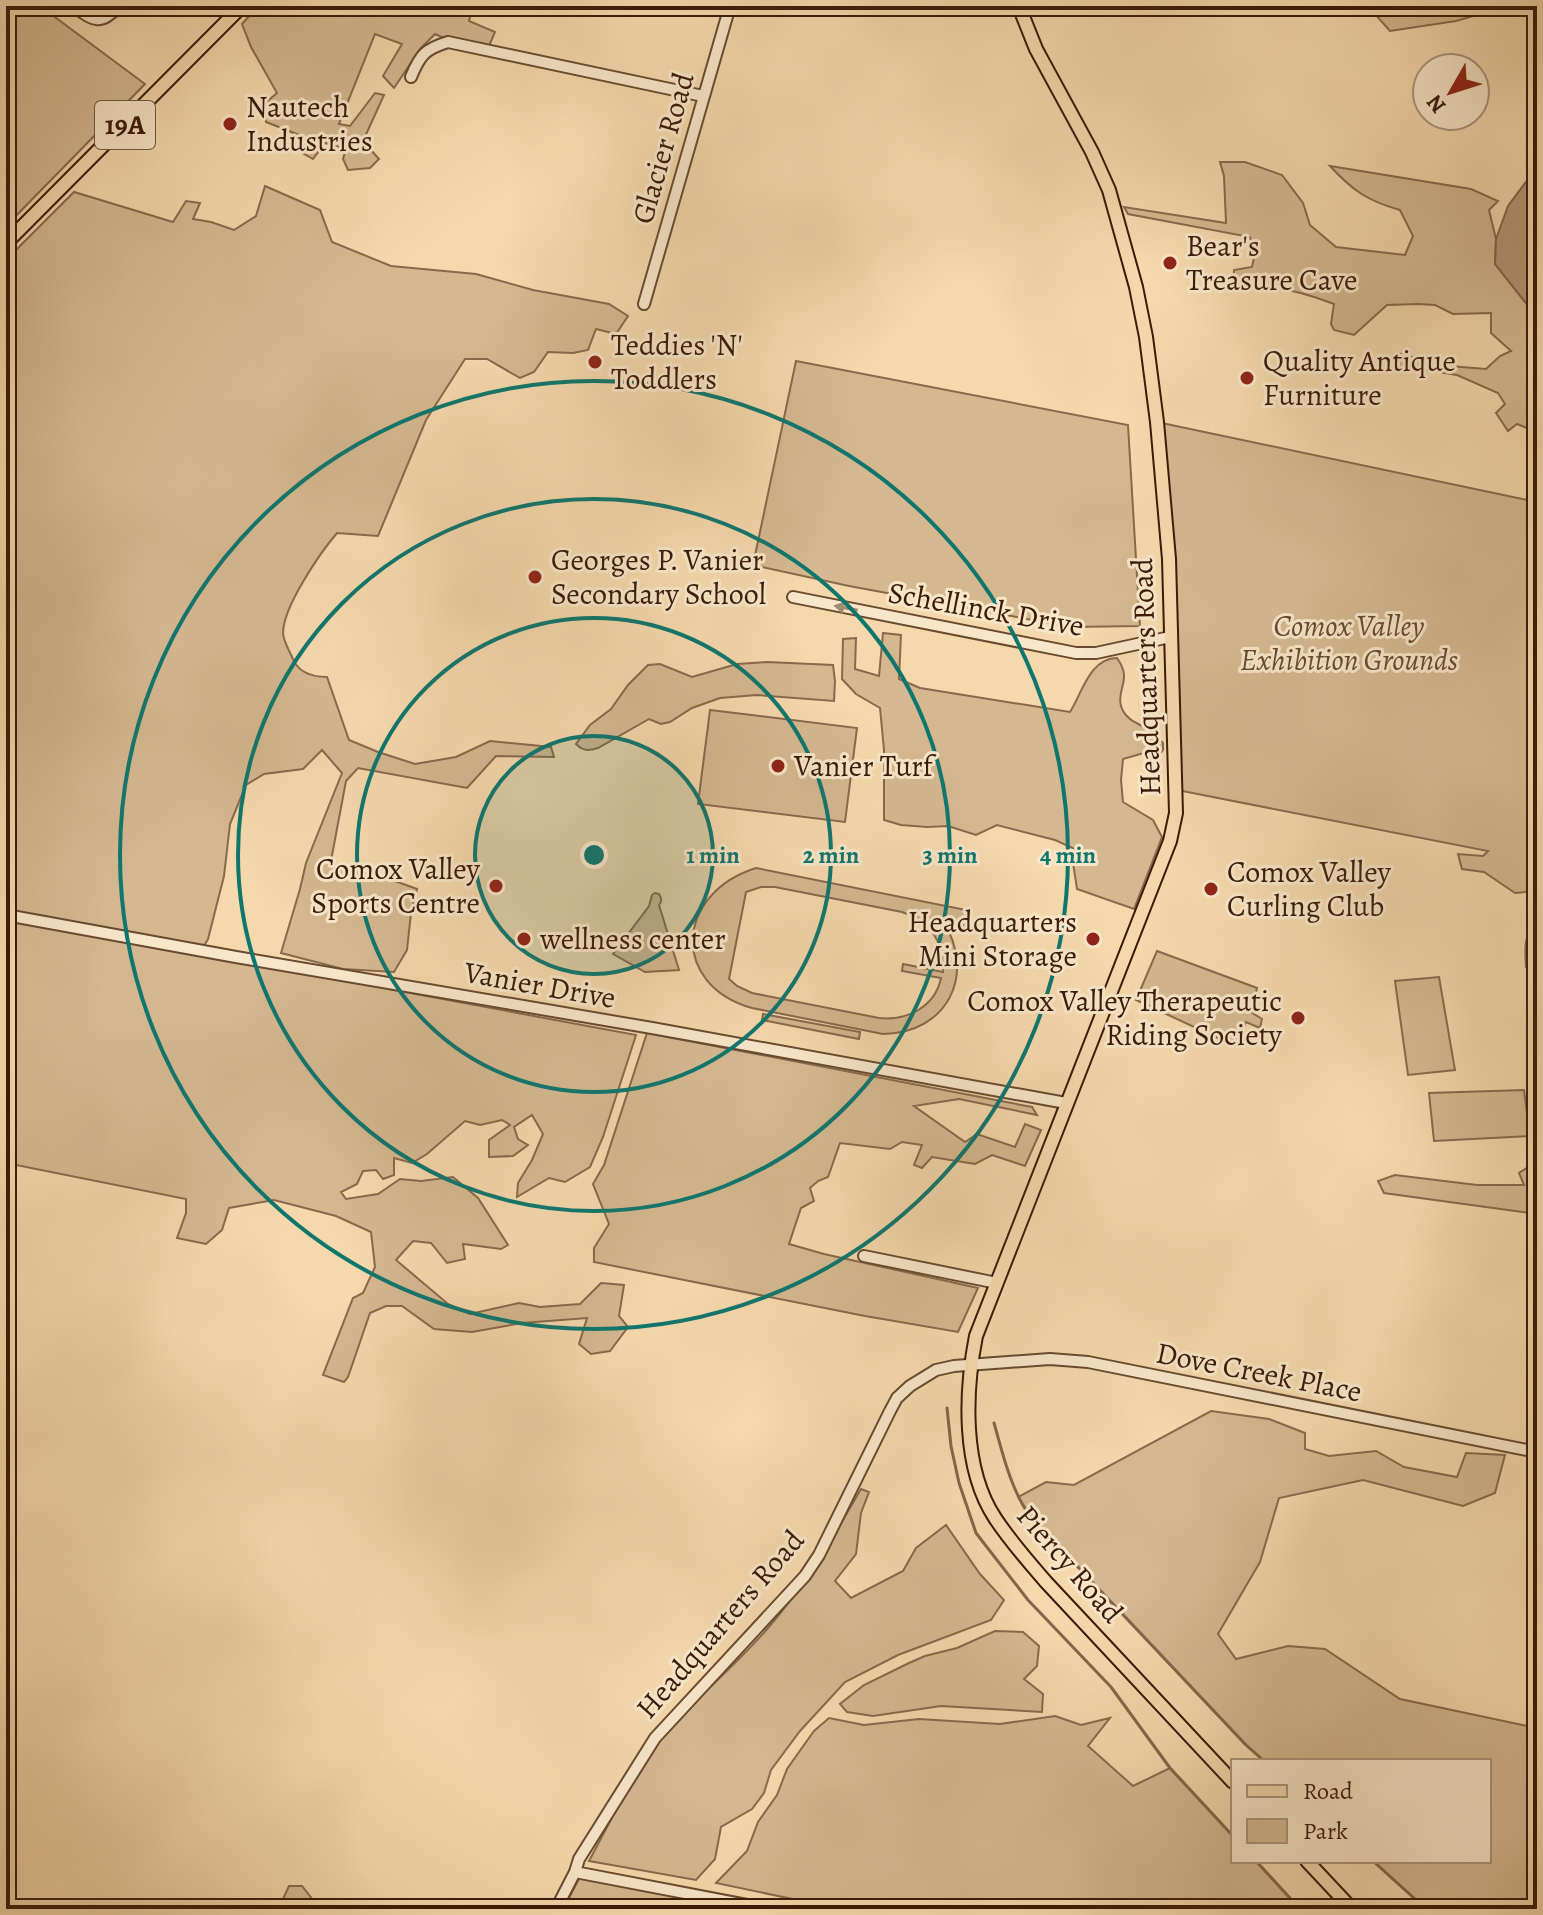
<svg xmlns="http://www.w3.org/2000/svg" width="1543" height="1915" font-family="Alegreya,serif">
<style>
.green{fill:#d5b890;stroke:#88694c;stroke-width:2;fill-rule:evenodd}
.water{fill:#b59774;stroke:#846549;stroke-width:2}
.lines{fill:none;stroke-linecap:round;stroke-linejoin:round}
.stream{stroke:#846549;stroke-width:3}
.minor-casing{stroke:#694a31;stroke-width:14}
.major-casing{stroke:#3a1a08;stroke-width:16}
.minor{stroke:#f8e6c9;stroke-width:10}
.major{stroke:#f5d8ac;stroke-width:12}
.oneway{fill:#a28a72}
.ring{fill:none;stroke:#0f766e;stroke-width:4}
.poi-dot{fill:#8f2418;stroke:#f8e6c9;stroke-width:3}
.labels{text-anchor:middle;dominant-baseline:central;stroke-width:6;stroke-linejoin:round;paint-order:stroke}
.shield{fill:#f8e6c9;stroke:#735742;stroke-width:2}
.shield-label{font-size:28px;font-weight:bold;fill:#3a1a08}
.poi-label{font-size:30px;fill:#3a1a08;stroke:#f8e6c9;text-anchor:start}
.street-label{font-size:30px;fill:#3a1a08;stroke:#f8e6c9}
.park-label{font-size:30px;font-style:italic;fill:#684931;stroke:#f8e6c9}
.centre{fill:#0f766e;stroke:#f8e6c9;stroke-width:4}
.ring-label{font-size:24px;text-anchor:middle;font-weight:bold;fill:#0f766e;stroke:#f8e6c9;stroke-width:6;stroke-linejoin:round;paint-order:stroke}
</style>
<rect width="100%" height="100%" fill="#f5d8ac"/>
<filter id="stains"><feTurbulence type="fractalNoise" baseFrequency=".0025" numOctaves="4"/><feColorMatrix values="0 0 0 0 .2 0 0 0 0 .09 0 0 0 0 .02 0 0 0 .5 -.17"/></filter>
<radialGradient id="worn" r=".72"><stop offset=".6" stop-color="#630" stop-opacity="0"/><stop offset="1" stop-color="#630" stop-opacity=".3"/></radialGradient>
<path class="green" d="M6 6H40L145 84 6 226Z
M258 6H473L469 21 495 32 489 46 453 42 435 34 421 48 394 88 383 76 402 44 375 34 339 124 350 126 375 93 384 95 363 141 379 159 370 168 348 170 343 159 346 149 325 143 313 159 297 150 299 135 266 122 263 105 277 93 251 47 242 24Z
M1372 6H1537V31L1528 14 1501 8 1456 21 1390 31 1374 13Z
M1220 162H1245L1282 175 1303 203 1310 225 1336 247 1405 255 1413 236 1400 210C1368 201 1353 191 1330 166L1471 189 1498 201 1489 210 1496 239 1495 264 1537 317V432L1517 424 1508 431 1496 413 1505 404 1498 393 1457 375 1400 366 1387 360 1397 353 1449 366 1486 369 1500 356 1511 351 1491 333V313L1453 314 1435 305 1418 304 1387 305 1354 335 1334 330 1331 324 1334 304C1301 291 1268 284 1233 282L1234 270 1252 267 1255 253 1250 237 1128 214 1124 207 1226 223 1224 176Z
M265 186 320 210 332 242 391 266 476 274 533 290 609 304 628 316 616 334 596 329 588 350 573 353 548 352 534 372 520 378 487 359H465L426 420 378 536 337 533C320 553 283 607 283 633 283 640 289 650 292 657 298 673 312 677 327 677L349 740 378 752 415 764 456 757 490 741 551 747 554 757 496 756 467 788 358 768 346 781 330 866 381 876 417 889 411 913 407 950 394 972 343 969 281 953 300 889 306 863 342 773 322 750 303 769 264 774 246 785 230 824 224 876 208 939 201 951 6 915V260L74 192 173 222 186 201 200 203 193 219 211 222 234 230 256 216Z
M796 361 1128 425 1140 626 1070 627 849 586 753 565Z
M1157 422 1537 502V896L1535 891 1515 893 1484 872 1462 869 1458 854 1483 856 1488 851 1177 790Z
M883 633 901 635 899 679 920 688 1070 712C1082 693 1090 658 1117 658 1133 680 1116 689 1121 706 1125 720 1139 724 1150 730 1155 734 1159 739 1163 743V750L1159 755 1147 752 1123 759 1121 780 1123 802 1153 820 1162 837 1134 909 1077 889 1073 863 1075 849 1055 840 997 825 976 835 948 826 927 827 901 825 884 820V750L880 708 856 694 842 679 843 639 856 638 855 669 879 676Z
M767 662 833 665 835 681 834 701 757 695 720 698 692 708 670 722 661 724 649 719 598 748C588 751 583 751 576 744L590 725 611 709 628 685 648 665 660 664 692 677 737 664Z
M710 710 857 728 845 822 698 804Z
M756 868 971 911 968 926 943 921C977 975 947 1033 883 1034L752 1008C669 984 676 893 756 868ZM761 887H775L902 912C929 920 946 944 943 972L903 964 902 971 941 978C935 1007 907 1021 879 1018L752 993 737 986 729 979 746 892Z
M655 893 659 894C662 899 662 901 659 905L679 970 645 972 613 954 649 906 652 895Z
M6 918 636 1035 603 1137 590 1167 565 1182 549 1178 517 1197 518 1183 532 1160 543 1134 532 1115 514 1127 518 1139 528 1145 513 1156 489 1157V1140L510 1125 502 1120 480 1125 465 1121 427 1154 412 1163 394 1158V1175L383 1179 376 1170 363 1171 357 1184 341 1192 346 1199 378 1194 400 1179 421 1181 453 1177 478 1198 508 1245 501 1249 463 1244 465 1259 447 1263 431 1243 413 1241 396 1260 448 1304 470 1314 519 1303 540 1307 580 1304 601 1283 624 1285 619 1316 628 1327 610 1351 591 1354 579 1344 587 1318 522 1323 472 1332 434 1329 402 1306H386L370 1313 348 1377 344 1382 323 1375 353 1298 363 1293 375 1267 371 1232 336 1216 274 1200 229 1208 222 1230 206 1244 177 1238 186 1213V1199L6 1163Z
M1537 921V970L1526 967C1525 949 1523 935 1537 921Z
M1157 951 1257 988 1251 1012 1262 1019 1260 1028 1246 1022 1235 1046 1136 1000Z
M1439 977 1455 1070 1408 1075 1395 981Z
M763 1014 860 1032 859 1039 762 1020Z
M647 1033 1032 1107 1037 1115 959 1099 914 1106 965 1142 977 1134 1015 1147 1025 1124 1041 1130 1025 1166 992 1155 975 1164 932 1157 922 1168 914 1165 922 1145 902 1142 890 1149 840 1143 828 1177 818 1181 810 1188 814 1201 801 1208 789 1244 824 1254 978 1288 958 1332 865 1316 594 1262V1248L609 1224 593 1184 604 1165Z
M1524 1090 1530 1136 1434 1141 1429 1093Z
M1537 1155V1214L1384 1193 1378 1181 1395 1175 1477 1185H1524L1519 1173 1533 1164Z
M1211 1411 1269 1419 1305 1433V1449L1329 1456 1376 1451 1404 1467 1457 1477 1466 1453 1505 1455 1495 1493 1463 1506 1363 1480 1279 1498 1260 1562 1218 1634 1236 1659 1288 1646 1325 1649 1400 1699 1537 1728V1909H1426L1373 1861H1489V1761H1264L1246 1745 1033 1520 1018 1497 1046 1482 1074 1485Z
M861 1489 869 1492 861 1513 856 1554 835 1581 851 1598 903 1571 916 1548 946 1525 980 1574 1004 1600 991 1620 898 1655 845 1682 800 1731 771 1770 764 1793 752 1809 721 1827 715 1859 696 1880 589 1861 648 1750 662 1733C697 1699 736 1665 768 1628 805 1586 833 1537 861 1489Z
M995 1631 1023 1632 1039 1646 1037 1666 1024 1679 1043 1694 1042 1712 941 1706 873 1716 847 1712 840 1704 864 1685 909 1663 925 1656 957 1648Z
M1055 1716 1081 1725 1110 1718 1088 1746 1133 1786 1170 1768 1233 1836V1861H1256L1300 1909H840L716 1883 747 1851 758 1822 777 1795 787 1769 814 1731 829 1718 864 1725 919 1719 1000 1724Z
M580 1877 679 1896 685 1909H563Z
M289 1886H302L313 1900 308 1909H285L282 1901Z"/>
<path class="water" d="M1537 167V317L1495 264 1496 239 1508 206Z"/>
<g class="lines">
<path class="stream" d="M947 1408 951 1446 959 1483 976 1533 1028 1600 1111 1687 1170 1768 1233 1836
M994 1423C1003 1454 1010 1487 1029 1515L1246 1745 1264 1761
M1256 1861 1300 1909
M1373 1861 1426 1909"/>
<g class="minor-casing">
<path id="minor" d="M73 6C94 21 100 26 119 6
M411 77C420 55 425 49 448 42L703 96
M644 304 730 6
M793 597 1076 653H1096L1170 637
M6 915 236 957 652 1028 1066 1103
M864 1256 997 1283
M575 1872 768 1909
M556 1909 575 1872 579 1859 655 1738 805 1576 819 1555 890 1411 897 1398 910 1386 936 1370 954 1366 1050 1359 1088 1362 1537 1452"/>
</g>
<g class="major-casing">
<path id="major" d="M1021 6 1022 14 1036 49 1092 152 1109 190 1136 287 1146 337 1157 422 1169 559 1176 813 1170 841 976 1336C965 1392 962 1468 995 1518 1010 1541 1028 1561 1046 1582L1233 1782
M6 243 242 6
M1307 1861 1352 1909"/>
</g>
<use href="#minor" class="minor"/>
<use href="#major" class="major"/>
</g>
<defs><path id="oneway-solid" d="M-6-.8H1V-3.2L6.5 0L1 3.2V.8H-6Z" transform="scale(2)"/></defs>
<use class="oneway" href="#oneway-solid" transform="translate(846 608) rotate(-169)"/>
<circle cx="594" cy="855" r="119" fill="#0f766e" fill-opacity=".12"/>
<g class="ring">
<circle cx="594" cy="855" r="119"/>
<circle cx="594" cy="855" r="237"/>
<circle cx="594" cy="855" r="356"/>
<circle cx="594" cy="855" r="474"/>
</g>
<g class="poi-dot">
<circle cx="230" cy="124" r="8"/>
<circle cx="1170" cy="263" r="8"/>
<circle cx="595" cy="362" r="8"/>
<circle cx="1247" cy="378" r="8"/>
<circle cx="535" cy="577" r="8"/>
<circle cx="778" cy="766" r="8"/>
<circle cx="496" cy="886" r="8"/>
<circle cx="1211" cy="889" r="8"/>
<circle cx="524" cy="939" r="8"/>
<circle cx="1093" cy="939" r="8"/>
<circle cx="1298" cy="1018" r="8"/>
</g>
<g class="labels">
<rect class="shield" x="95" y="101" width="60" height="48" rx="6"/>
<g class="shield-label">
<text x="125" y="125">19A</text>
</g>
<g class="poi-label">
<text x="246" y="107">Nautech<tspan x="246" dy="34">Industries</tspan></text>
<text x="1186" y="246">Bear's<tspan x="1186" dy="34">Treasure Cave</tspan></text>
<text x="611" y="345">Teddies 'N'<tspan x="611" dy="34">Toddlers</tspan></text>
<text x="1263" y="361">Quality Antique<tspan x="1263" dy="34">Furniture</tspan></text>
<text x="551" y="560">Georges P. Vanier<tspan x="551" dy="34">Secondary School</tspan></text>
<text x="794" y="766">Vanier Turf</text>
<text x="480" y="869" text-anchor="end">Comox Valley<tspan x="480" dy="34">Sports Centre</tspan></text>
<text x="1227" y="872">Comox Valley<tspan x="1227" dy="34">Curling Club</tspan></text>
<text x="1077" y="922" text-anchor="end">Headquarters<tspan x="1077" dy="34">Mini Storage</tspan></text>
<text x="540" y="939">wellness center</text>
<text x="1282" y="1001" text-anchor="end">Comox Valley Therapeutic<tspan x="1282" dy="34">Riding Society</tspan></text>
</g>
<g class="street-label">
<text transform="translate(663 148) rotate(-74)">Glacier Road</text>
<text transform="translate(986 609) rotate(10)">Schellinck Drive</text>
<text transform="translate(1146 677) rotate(-92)">Headquarters Road</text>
<text transform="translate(540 985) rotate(10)">Vanier Drive</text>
<text transform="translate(1259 1372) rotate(11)">Dove Creek Place</text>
<text transform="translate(1070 1564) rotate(49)">Piercy Road</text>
<text transform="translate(720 1624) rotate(-49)">Headquarters Road</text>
</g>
<g class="park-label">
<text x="1349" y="626">Comox Valley<tspan x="1349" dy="34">Exhibition Grounds</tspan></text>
</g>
</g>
<circle cx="594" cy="855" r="12" class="centre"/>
<g class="ring-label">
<text x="713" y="863">1 min</text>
<text x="831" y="863">2 min</text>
<text x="950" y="863">3 min</text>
<text x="1068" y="863">4 min</text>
</g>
<rect width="1543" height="1915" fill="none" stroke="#f5d8ac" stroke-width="32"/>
<rect x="8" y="8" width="1527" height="1899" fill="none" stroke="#3a1a08" stroke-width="4"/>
<rect x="16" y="16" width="1511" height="1883" fill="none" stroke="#3a1a08" stroke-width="2"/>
<rect x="1231" y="1759" width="260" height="104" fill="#f8e6c9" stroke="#ac947c" stroke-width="2"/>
<rect x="1247" y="1785" width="40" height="12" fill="#f5d8ac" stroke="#ac947c" stroke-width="2"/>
<text x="1303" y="1799" font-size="24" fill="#3a1a08">Road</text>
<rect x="1247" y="1819" width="40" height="24" fill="#d5b890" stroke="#ac947c" stroke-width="2"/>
<text x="1303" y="1839" font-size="24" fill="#3a1a08">Park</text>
<g transform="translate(1451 92) rotate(231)"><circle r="38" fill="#f8e6c9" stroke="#ac947c" stroke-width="2"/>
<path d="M0-6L14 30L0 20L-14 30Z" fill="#8f2418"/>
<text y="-12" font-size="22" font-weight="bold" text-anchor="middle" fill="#3a1a08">N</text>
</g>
<rect width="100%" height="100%" filter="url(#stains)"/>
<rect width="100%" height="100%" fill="url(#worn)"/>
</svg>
